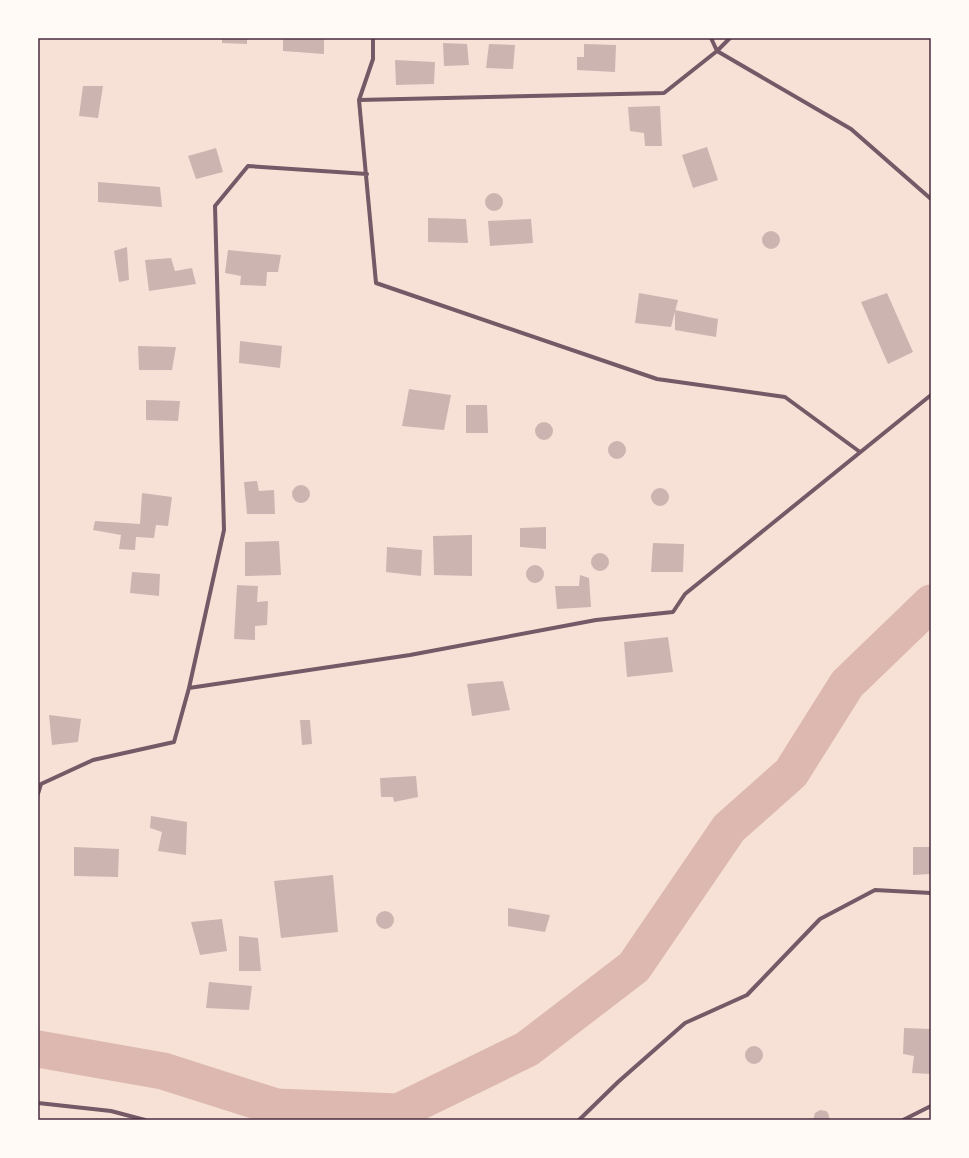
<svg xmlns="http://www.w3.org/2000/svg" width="969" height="1158" font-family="Karla,sans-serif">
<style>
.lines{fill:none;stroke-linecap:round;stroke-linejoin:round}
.river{stroke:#dcb8b0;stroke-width:37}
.building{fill:#ccb4b1}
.minor{stroke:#755966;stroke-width:4}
.neatline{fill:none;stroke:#4a2c40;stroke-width:1.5}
</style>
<rect width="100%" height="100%" fill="#f7e1d7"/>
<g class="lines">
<path class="river" d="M38 1049 163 1071 276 1107 398 1112 527 1049 634 967 729 828 791 773 847 684 931 603"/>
</g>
<path class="building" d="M222 38H247V44L222 43Z
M283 38H324V54L283 51Z
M443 43 467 44 469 65 444 66Z
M489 44 515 45 513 69 486 68Z
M584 44 616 45 615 72 577 70V57H584Z
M395 60 435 62 434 84 396 85Z
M83 86H103L98 118 79 116Z
M660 106 662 146H645L644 133 630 131 628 107Z
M707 147 718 180 693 188 682 155Z
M216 148 223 172 196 179 188 156Z
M98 182 160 187 162 207 98 202Z
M485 202a9 9 0 1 1 18 0a9 9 0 1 1-18 0Z
M428 218 466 219 468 243 428 242Z
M531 219 533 243 490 246 488 221Z
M762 240a9 9 0 1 1 18 0a9 9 0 1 1-18 0Z
M127 247 129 280 119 282 114 251Z
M228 250 281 255 278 272H267L266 286 240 285 241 276 225 273Z
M171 258 175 271 192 268 196 284 149 291 145 260Z
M639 293 678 300 671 327 635 323Z
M887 293 913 352 888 364 861 302Z
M675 310 718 319 716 337 675 330Z
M240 341 282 346 280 368 239 363Z
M138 346 176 347 172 370H139Z
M409 389 451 395 444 430 402 426Z
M146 400 180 401 178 421 146 420Z
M466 405H487L488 433H466Z
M535 431a9 9 0 1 1 18 0a9 9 0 1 1-18 0Z
M608 450a9 9 0 1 1 18 0a9 9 0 1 1-18 0Z
M257 481 259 491 274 490 275 514H247L244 482Z
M292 494a9 9 0 1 1 18 0a9 9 0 1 1-18 0Z
M651 497a9 9 0 1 1 18 0a9 9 0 1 1-18 0Z
M142 493 172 497 168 526 156 525 154 538 136 537 135 550 119 549 121 535 93 530 95 521 140 524Z
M546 527V549L520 547V528Z
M472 535V576L434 575 433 536Z
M279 541 281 575 245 576V542Z
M653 543 684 544 683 572H651Z
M387 547 422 550 421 576 386 572Z
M591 562a9 9 0 1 1 18 0a9 9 0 1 1-18 0Z
M526 574a9 9 0 1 1 18 0a9 9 0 1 1-18 0Z
M132 572 160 574 159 596 130 593Z
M580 575 589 578 591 607 557 609 555 586H579Z
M237 585 258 586 257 602 268 601 267 625 255 626V640L234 639Z
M668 637 673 672 627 677 624 642Z
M503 681 510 710 472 716 467 684Z
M49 715 81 719 78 742 52 745Z
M300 720H310L312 744 302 745Z
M416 776 418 797 394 802 393 797H381L380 778Z
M151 816 187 822 186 855 158 851 162 832 150 828Z
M74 847 119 849 118 877 74 876Z
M913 847H931V874L913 875Z
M333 875 338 932 281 938 274 881Z
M508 908 550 915 545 932 508 926Z
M376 920a9 9 0 1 1 18 0a9 9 0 1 1-18 0Z
M222 919 227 951 200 955 191 922Z
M239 936 258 938 261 971H239Z
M209 982 252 986 249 1010 206 1008Z
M904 1028 931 1029V1074L912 1073 914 1056 903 1054Z
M745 1055a9 9 0 1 1 18 0a9 9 0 1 1-18 0Z
M820 1110 826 1111 828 1113 830 1120H813L815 1113Z"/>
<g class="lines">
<path class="minor" d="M373 38V59L359 100 376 283 657 379 785 397 860 452
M730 38 717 51 851 129 931 199
M359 100 664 93 717 51 711 38
M189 688 224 530 215 206 248 166 367 174
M38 794 41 784 93 760 174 742 189 688 410 655 596 620 673 612 685 594 931 395
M38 1103 111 1111 145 1120
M579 1120 618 1082 685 1023 747 995 820 919 875 890 931 893
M903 1120 931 1106"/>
</g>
<rect width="969" height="1158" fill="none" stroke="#fffaf5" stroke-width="78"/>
<rect x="39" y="39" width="891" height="1080" class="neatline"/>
</svg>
